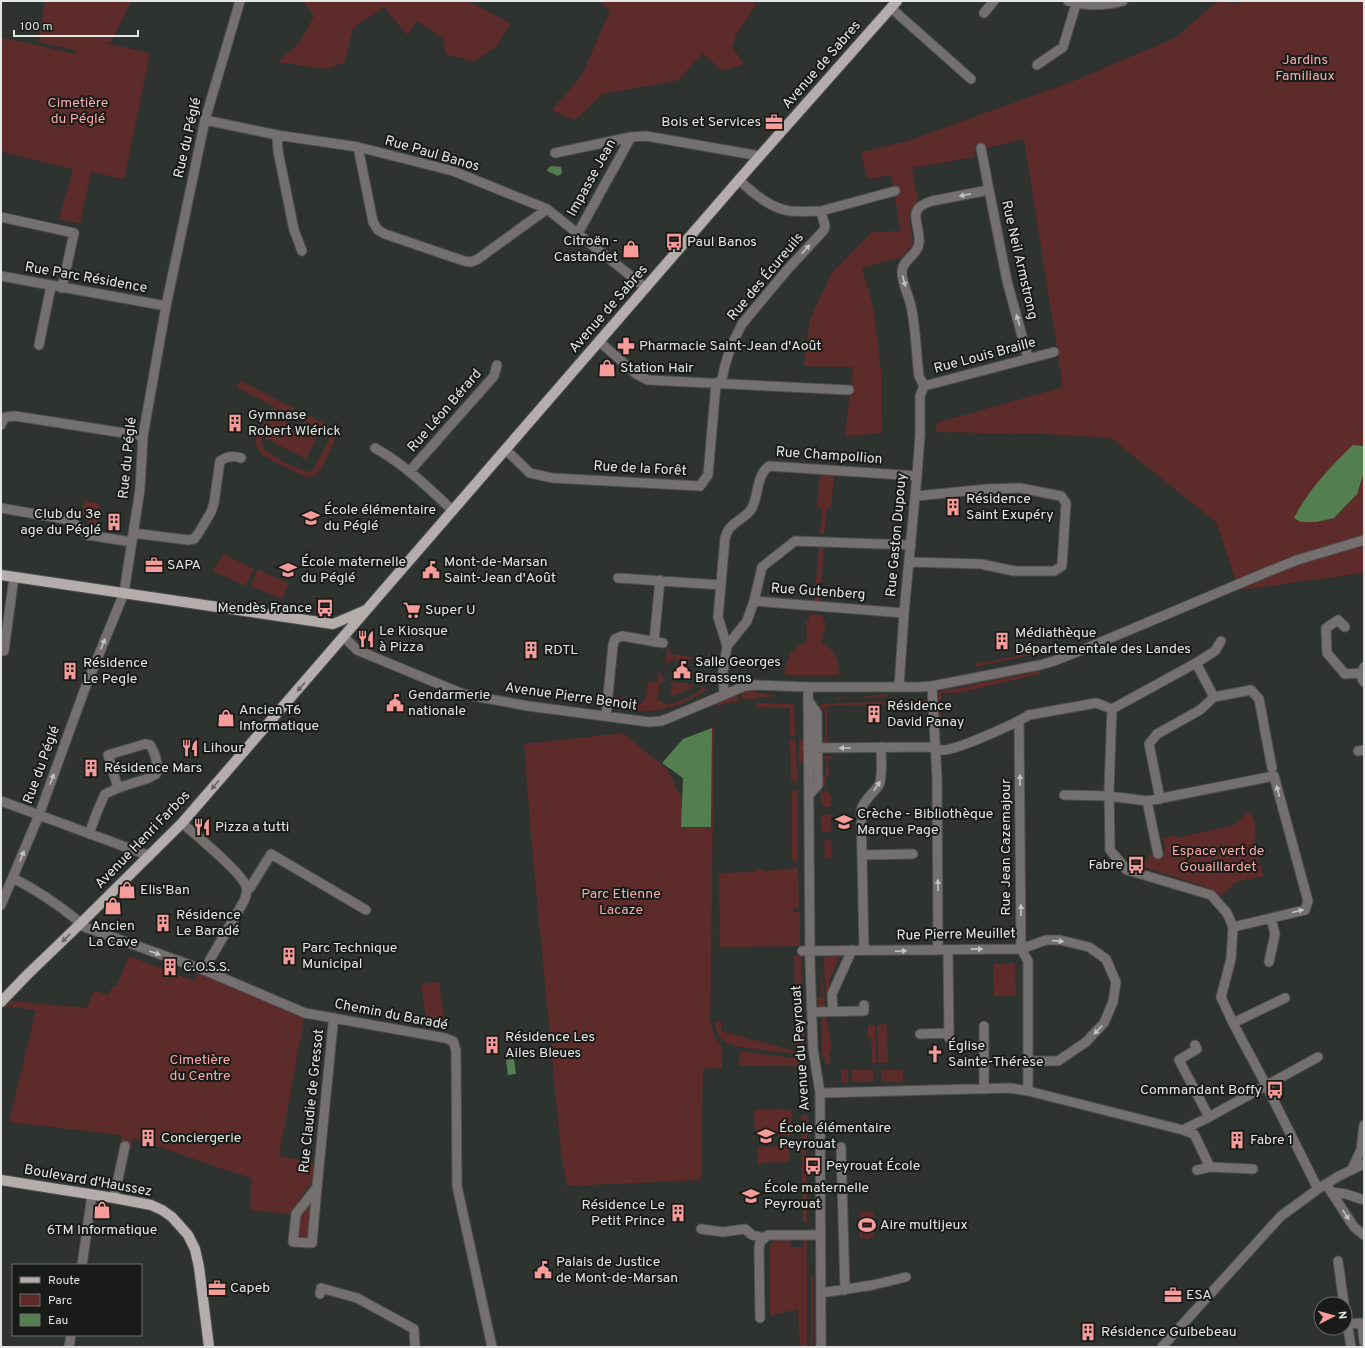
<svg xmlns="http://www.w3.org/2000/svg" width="1365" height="1348" font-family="Overpass,sans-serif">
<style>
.green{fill:#5e2b2b;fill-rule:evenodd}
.water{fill:#537f50}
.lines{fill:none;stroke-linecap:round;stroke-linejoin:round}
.minor-casing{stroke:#4c504c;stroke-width:11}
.major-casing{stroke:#4c504c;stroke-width:12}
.minor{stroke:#747070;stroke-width:9}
.major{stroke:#b4adac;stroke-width:10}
.oneway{fill:#c2c3c0}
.oneway2{fill:#666462}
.labels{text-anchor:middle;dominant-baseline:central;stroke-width:4;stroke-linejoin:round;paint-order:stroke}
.park-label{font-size:14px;fill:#f9aba9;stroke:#191b18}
.street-label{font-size:14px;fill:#e3e6e2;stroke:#191b18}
.poi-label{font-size:14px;fill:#e3e6e2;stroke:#191b18;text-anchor:start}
</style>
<rect width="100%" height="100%" fill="#2f332f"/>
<path class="green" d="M45 1H131L111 42 105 43 150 53 124 179 91 172 80 224 59 219 73 169 2 152 1 153V37L75 54 76 50 39 42Z
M303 1H468L510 23 496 47 474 61 445 54 444 39 417 21 408 35 384 7 353 28 344 63 325 69 278 62 301 41 314 16Z
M600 1H751L756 5 736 35 732 47 744 64 723 71 702 53 679 80 602 94 575 120 552 110 582 75 610 11Z
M1217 1 1239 4 1241 1H1364V573L1239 590 1216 522 1111 438 1047 434 935 432 938 422 972 413 1063 387 1024 139 974 151 975 157 912 168 918 202C904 212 912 229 913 244L901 258 893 259 862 268 874 311 881 372 882 433 845 436 853 367 804 366 810 319 832 273 872 232 901 231 891 175 867 179 861 152 908 141 1074 81 1177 37Z
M241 381 339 431 335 436 334 441C330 450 323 470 315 475 312 477 308 477 305 477L262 455 256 446V437L271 410 275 407 236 387ZM282 410 330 434 329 440 312 471 307 472 288 464 264 450 261 443 263 437 306 459 317 437 274 416 276 412Z
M820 475 834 476 831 508H827L824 534H820L822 508 817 507Z
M84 501 99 503 96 528 82 516Z
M819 547H824L819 603H814Z
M223 554 254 569 245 586 213 571Z
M258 569 289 584 282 599 251 586Z
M809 614 823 615V622H826L821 642C836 651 838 658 839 675H785C787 656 789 650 807 641L806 621H809Z
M668 647H670L669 654 708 659 709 653H710V667L709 668 706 667 703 662 692 658 686 662 685 661H676V660L673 659 665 665Z
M1036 651V654L975 667V663L988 662Z
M1038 667 1040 674 1035 675 958 693H941L942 746 938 696C939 691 941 689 946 688L948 690 1028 673 1027 669Z
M659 672 666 681V682H660L657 700 662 701 666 705C678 702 689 698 700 691L701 686 705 687V691C689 701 669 710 650 711 638 712 625 709 613 707L614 696 624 698V701L631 702V699H635V703L642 704 643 700H645L648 682 651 683V681L657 682Z
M672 681 676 682V683H688V685L693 684 694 686 685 691 672 696 670 693 673 686 671 685Z
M757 688V693L776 695V696L743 700 740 692 746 690Z
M737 694 739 701 715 706V703Z
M886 694V697L837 699V697L852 698Z
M929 700V704L827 706V744H821L826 737 825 735 826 733 824 731 826 729 824 727 826 725 824 723 826 721 824 719 826 717 824 715 826 713 824 711 826 708 824 707 820 711V705L822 704Z
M756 703 794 704 795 736H790V708L756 707Z
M714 727 710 1021 714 1036 722 1047V1068L703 1069 701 1180 567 1186 561 1152 532 847 524 744 623 733 667 769 684 803 711 827 712 728Z
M805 739V761H799V740Z
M790 740H796L797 781H791Z
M820 756H834L833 758H828L829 776 826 777V786H820L822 778 827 772 825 770 827 768 825 766 827 764 825 762 827 760 825 758 821 762Z
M798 790V863L792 859V791Z
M820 791 829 792 832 799 830 807H824L822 804Z
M1250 811 1255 823 1256 853 1264 876 1236 882 1221 896 1214 891 1203 886 1128 862 1149 859 1148 855 1158 854 1166 851 1163 838 1176 835 1177 838 1230 826 1235 824Z
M830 814C833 819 831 827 831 832H825L822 831 821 816 823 815Z
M828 840 832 841 831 853 833 857 824 858 825 849 824 841Z
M798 868 799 908H794L793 912H800V946L720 947 719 873 755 872 756 869H761L766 871Z
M129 956 195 981 198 973 304 1018 279 1156 315 1163 314 1178 290 1214 250 1210 252 1178 223 1169 142 1141 133 1138 131 1148 120 1145 122 1135 9 1122 36 1010 6 1006 10 1001 87 1008 94 991 109 995 113 985 117 986Z
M794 956H801L802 987H795Z
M840 956 829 981 831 1010H828L823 957Z
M821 957 825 1010H816V997H822Z
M1015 963 1016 996H994L993 964Z
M439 982 444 1018 426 1021 421 984Z
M795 991H802L801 1011 804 1028V1055C788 1051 731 1050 723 1040 717 1035 716 1028 714 1021H721V1031L795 1051Z
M821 1014H826L832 1050H829L830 1064H825V1057H822Z
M887 1024 888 1062 878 1063 877 1025Z
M868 1025H875L876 1063H872L871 1038 868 1037Z
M740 1051C760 1055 780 1055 800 1059V1066H739Z
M800 1067H807V1088H800Z
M848 1069V1083H841V1070Z
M852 1070H873V1082H852Z
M881 1070H903V1082H881Z
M791 1109 792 1135H755L754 1110Z
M801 1115H808V1130L806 1143 807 1222H803Z
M789 1146V1162L758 1163V1147Z
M313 1198 309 1238H297L298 1214Z
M864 1211 873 1212 874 1237 869 1238V1239L860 1238 859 1212H864Z
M804 1239H807V1347H800L798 1309 770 1316V1245L774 1240H790L791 1247H804Z
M811 1275H813V1347H811Z"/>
<path class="water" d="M551 166 561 167 562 173 558 176 547 171 548 168Z
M1353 445 1363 446 1364 472 1357 494 1334 518 1316 522H1301L1294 518C1309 489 1329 468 1353 445Z
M712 728 711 827H681L683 778 662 763 683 739Z
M514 1059 516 1074 508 1075 506 1060Z"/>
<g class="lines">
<g class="minor-casing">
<path id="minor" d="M1068 1C1084 6 1106 6 1123 1
M891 8 971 79
M984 13 994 1
M1037 65 1063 47 1076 4
M205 120 277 135 358 147 453 171 547 209 646 288
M277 135 278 151 294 230 302 251
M358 147 373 222 378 230 385 234 464 261 471 262 478 259 547 209
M981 148 989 190
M555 153 631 137 646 136 760 156
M821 211 895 191
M1 217 74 233 62 288
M578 233 631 137
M1 276 166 306
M600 342 636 374 648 380 849 390
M39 345 51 286
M716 384 722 379C725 360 733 341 742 324L787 270 824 230 825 226 821 211C811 211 800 212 790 211 770 208 753 193 739 180
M924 386 919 376C916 353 916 329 911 306 909 296 901 281 902 271 903 259 918 255 919 243 921 224 904 209 932 201L989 190 1007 281 1028 358
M924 386 1054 352
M1 425 5 417 15 416 143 436
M375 448C404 464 429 488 453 511
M506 450 530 473 552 478 700 486 708 475 716 384
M409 472 494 376 497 365
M1 508 70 520 88 535 132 542
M133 533 188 540 194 539 198 534 211 512 214 503 220 461C227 456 233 455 241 458
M909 562 981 564 1014 571H1054L1062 566 1066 503 1061 496 1020 488 987 489 916 496
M618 578 721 585
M754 601 904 613
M1345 627 1338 620 1326 628 1327 653 1345 674 1361 673
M344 637 357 650 463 694 528 706 649 722 661 721 669 718 745 686 754 685 808 687H920L932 686 1040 665 1054 661 1082 650 1267 572 1297 560 1364 540
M654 642 660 580
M727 646 747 621 754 601 762 567 795 541 911 545
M4 651 14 577
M1364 667C1362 672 1360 677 1364 682
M932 686 937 777 938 950
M808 687 810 962 813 1049 820 1093 821 1347
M899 687 904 613 917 476 920 435V396L924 386
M724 695 723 672 727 646 718 617 725 538C726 535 727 532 729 529 735 521 747 517 752 508 759 494 756 476 769 466L917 476
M1214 697 1251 690 1259 699 1272 768
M808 700 817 713 818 785 809 795
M1112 709 1109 789 1110 850 1127 870 1211 895 1227 913 1233 927 1231 959 1221 997 1233 1023 1266 1085 1318 1189
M1112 709 1196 663 1215 651 1221 641
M606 716 613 645 615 639 622 636 663 643
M1019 721 1021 949 1028 961V1091
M808 748 935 747C937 748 939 750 941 750 954 752 1016 723 1029 715L1096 703 1112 709
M1358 751 1364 750
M1064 795 1110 796 1147 801 1274 776 1308 901 1305 910 1233 927
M1160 799 1149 744 1157 734 1200 710 1214 697 1196 663
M1 801 150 856
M1147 801 1158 854
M182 823C196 835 241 872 246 886 248 891 246 896 244 901L204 970
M89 834 97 812 105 794 118 788 149 778 156 774C159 766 155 752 150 745L145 744 108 755 118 788
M862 855 913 854
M13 878C37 890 60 906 81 923
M247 887 250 888 271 854 366 910
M1 905 39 815 84 691 124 593 140 489 143 436 166 306 205 120 240 1
M79 925 204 970 305 1013 445 1038 453 1041 456 1050 457 1186 492 1347
M864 950 861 810C864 799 873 794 879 785 883 777 881 756 881 747
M948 950 949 1038
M802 951 1021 949 1046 940H1060L1089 947 1106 959 1116 982 1113 1002 1104 1023 1086 1042 1058 1061H1028
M1269 962 1275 934 1271 918
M833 1011 832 994 852 950
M813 1012 864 1011V1005
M1233 1023 1285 998
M920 1034 949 1033
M1195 1045 1197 1049 1179 1060 1209 1117
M984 1089V1026
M820 1093 1010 1088 1028 1091 1183 1130 1209 1117 1318 1057
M1183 1130 1194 1134 1210 1167 1197 1170
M841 1147 845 1290
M1210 1167 1253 1169
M1352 1169 1361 1150 1364 1125
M1326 1184 1354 1227 1364 1235
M317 1187 296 1214 293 1242 312 1243 317 1187 333 1024 334 1018
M1331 1192 1346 1194 1364 1200
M114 1198 125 1146
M701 1229 723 1232 745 1229 752 1235 764 1238
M1338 1261 1344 1304
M82 1265 92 1195
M821 1293 873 1285 906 1277
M320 1294 321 1288 357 1298 414 1329 415 1347
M1345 1309 1351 1347
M760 1318 759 1250 760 1242 768 1235H820
M1347 1324 1362 1323 1364 1342
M69 1347 71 1335
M1162 1347 1281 1216 1318 1189 1339 1176 1364 1164"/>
</g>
<g class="major-casing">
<path id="major" d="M1 575 333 624
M333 624 366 610
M1 1002 28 974 79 925 182 823 750 167 897 1
M1 1180 114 1198 151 1205 162 1210 172 1217 188 1235 195 1249 199 1267 209 1347"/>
</g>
<use href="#minor" class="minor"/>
<use href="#major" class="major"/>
</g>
<defs><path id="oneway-solid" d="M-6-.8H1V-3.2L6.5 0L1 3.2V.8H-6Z"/></defs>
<g class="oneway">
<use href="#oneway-solid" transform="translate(965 195) rotate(169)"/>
<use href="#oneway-solid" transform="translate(806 249) rotate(-47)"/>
<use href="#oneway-solid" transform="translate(904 281) rotate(75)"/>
<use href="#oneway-solid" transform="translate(1018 320) rotate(-106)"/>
<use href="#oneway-solid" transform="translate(103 644) rotate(-68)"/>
<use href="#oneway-solid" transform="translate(845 748) rotate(180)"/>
<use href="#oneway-solid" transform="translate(52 779) rotate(-70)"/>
<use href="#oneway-solid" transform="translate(1020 780) rotate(-90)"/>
<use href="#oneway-solid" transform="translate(877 786) rotate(-55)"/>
<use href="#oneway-solid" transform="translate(1278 791) rotate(-105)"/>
<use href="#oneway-solid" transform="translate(22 856) rotate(-68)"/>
<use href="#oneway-solid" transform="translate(938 885) rotate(-91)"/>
<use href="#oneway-solid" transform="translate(1021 910) rotate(-90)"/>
<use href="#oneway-solid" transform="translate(1298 911) rotate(-14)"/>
<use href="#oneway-solid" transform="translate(1058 941) rotate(5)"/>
<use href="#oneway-solid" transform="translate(977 949) rotate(-1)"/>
<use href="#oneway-solid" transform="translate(901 951) rotate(-2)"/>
<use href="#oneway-solid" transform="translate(155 953) rotate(20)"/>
<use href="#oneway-solid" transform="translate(1098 1030) rotate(133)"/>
<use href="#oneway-solid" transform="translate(1346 1215) rotate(57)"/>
</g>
<g class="oneway2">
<use href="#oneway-solid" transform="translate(301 687) rotate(131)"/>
<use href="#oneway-solid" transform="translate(215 785) rotate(131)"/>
<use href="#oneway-solid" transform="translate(66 938) rotate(137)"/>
</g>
<defs>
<g id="office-bare" transform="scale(1.38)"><path d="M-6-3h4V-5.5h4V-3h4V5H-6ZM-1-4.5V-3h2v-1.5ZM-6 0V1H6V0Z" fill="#f59b99" stroke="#191b18" stroke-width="2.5" paint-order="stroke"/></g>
<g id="bus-bare" transform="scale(1.38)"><path d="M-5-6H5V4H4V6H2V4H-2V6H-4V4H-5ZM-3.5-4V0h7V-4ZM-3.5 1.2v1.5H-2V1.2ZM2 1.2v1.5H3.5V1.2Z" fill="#f59b99" stroke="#191b18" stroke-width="2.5" paint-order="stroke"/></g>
<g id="shop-bare" transform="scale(1.38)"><path d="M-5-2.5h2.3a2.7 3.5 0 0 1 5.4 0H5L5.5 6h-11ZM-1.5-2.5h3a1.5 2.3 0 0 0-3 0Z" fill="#f59b99" stroke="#191b18" stroke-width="2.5" paint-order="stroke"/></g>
<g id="pharmacy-bare" transform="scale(1.38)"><path d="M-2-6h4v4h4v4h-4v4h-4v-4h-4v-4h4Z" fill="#f59b99" stroke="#191b18" stroke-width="2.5" paint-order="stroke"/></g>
<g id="building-bare" transform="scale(1.38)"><path d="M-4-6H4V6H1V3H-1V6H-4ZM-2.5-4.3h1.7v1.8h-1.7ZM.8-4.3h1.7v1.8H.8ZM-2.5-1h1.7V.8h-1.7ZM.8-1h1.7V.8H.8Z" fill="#f59b99" stroke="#191b18" stroke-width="2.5" paint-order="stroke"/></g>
<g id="school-bare" transform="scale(1.38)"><path d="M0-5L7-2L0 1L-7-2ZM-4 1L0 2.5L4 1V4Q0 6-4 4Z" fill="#f59b99" stroke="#191b18" stroke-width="2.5" paint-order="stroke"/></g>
<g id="civic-bare" transform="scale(1.38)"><path d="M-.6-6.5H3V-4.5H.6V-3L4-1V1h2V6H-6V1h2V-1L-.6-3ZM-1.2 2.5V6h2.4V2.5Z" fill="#f59b99" stroke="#191b18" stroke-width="2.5" paint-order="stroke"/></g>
<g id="supermarket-bare" transform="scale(1.38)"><path d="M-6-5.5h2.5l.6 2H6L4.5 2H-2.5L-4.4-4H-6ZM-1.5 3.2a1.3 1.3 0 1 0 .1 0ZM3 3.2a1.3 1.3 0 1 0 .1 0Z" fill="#f59b99" stroke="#191b18" stroke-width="2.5" paint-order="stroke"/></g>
<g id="restaurant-bare" transform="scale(1.38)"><path d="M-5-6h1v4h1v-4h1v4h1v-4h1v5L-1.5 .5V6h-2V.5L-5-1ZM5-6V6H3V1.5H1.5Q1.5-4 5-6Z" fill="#f59b99" stroke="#191b18" stroke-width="2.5" paint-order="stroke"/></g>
<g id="church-bare" transform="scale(1.38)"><path d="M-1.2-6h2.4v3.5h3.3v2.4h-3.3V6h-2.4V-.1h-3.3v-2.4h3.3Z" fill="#f59b99" stroke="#191b18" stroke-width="2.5" paint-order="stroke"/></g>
<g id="stadium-bare" transform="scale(1.38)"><path d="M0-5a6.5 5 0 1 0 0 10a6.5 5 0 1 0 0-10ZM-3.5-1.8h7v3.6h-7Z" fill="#f59b99" stroke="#191b18" stroke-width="2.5" paint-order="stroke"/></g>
</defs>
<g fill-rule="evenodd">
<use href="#office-bare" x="774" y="122"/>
<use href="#bus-bare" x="674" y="242"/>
<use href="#shop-bare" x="631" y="249"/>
<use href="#pharmacy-bare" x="626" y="346"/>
<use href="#shop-bare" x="607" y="368"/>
<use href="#building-bare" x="235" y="423"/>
<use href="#building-bare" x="953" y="507"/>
<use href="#school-bare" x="311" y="518"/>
<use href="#building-bare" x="114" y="522"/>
<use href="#office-bare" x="154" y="565"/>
<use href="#school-bare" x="288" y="570"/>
<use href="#civic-bare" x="431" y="570"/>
<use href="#bus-bare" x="325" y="608"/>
<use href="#supermarket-bare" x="412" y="610"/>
<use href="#restaurant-bare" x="366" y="639"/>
<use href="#building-bare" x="1002" y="641"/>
<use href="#building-bare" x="531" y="650"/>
<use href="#civic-bare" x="682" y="670"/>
<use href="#building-bare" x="70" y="671"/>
<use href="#civic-bare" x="395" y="703"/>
<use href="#building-bare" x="874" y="714"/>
<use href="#shop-bare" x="226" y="718"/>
<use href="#restaurant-bare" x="190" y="748"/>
<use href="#building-bare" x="91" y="768"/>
<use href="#school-bare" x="844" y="822"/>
<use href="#restaurant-bare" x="202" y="827"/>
<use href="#bus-bare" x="1136" y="865"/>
<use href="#shop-bare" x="127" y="890"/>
<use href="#shop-bare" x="113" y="906"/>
<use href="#building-bare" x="163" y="923"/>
<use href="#building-bare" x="289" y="956"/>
<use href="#building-bare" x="170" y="967"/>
<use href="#building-bare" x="492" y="1045"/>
<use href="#church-bare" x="935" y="1054"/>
<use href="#bus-bare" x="1275" y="1090"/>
<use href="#school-bare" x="766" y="1136"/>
<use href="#building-bare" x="148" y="1138"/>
<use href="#building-bare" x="1237" y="1140"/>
<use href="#bus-bare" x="813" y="1166"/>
<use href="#school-bare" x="751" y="1196"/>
<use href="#shop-bare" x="102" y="1210"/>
<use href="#building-bare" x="678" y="1213"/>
<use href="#stadium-bare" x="867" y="1225"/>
<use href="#civic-bare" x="543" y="1270"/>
<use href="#office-bare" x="217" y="1288"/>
<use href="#office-bare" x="1173" y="1295"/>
<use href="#building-bare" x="1088" y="1332"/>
</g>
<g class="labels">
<g class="park-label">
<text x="1305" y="60">Jardins<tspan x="1305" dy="16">Familiaux</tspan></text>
<text x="78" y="103">Cimetière<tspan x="78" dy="16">du Péglé</tspan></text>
<text x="1218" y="851">Espace vert de<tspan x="1218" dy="16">Gouaillardet</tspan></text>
<text x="621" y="894">Parc Etienne<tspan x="621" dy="16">Lacaze</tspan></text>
<text x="200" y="1060">Cimetière<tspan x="200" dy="16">du Centre</tspan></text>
</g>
<g class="street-label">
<text transform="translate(822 65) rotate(-49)">Avenue de Sabres</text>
<text transform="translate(188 138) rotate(-77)">Rue du Péglé</text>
<text transform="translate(432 154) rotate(16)">Rue Paul Banos</text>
<text transform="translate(592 178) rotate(-61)">Impasse Jean</text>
<text transform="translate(1019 260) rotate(77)">Rue Neil Armstrong</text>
<text transform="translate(766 277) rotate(-50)">Rue des Écureuils</text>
<text transform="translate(86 278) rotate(10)">Rue Parc Résidence</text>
<text transform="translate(609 309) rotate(-49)">Avenue de Sabres</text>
<text transform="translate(985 356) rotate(-15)">Rue Louis Braille</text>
<text transform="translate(445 411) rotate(-49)">Rue Léon Bérard</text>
<text transform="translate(829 456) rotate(4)">Rue Champollion</text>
<text transform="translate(128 458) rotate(-84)">Rue du Péglé</text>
<text transform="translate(640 469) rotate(3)">Rue de la Forêt</text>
<text transform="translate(897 535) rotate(-85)">Rue Gaston Dupouy</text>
<text transform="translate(818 592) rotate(4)">Rue Gutenberg</text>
<text transform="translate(571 697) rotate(8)">Avenue Pierre Benoit</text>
<text transform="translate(42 765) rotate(-70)">Rue du Péglé</text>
<text transform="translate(143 840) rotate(-46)">Avenue Henri Farbos</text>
<text transform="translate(1006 847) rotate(-90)">Rue Jean Cazemajour</text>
<text transform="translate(956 935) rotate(-1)">Rue Pierre Meuillet</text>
<text transform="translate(391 1015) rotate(11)">Chemin du Baradé</text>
<text transform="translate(801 1048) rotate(-94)">Avenue du Peyrouat</text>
<text transform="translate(312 1101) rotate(-84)">Rue Claudie de Gressot</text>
<text transform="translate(88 1181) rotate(10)">Boulevard d'Haussez</text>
</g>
<g class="poi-label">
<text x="761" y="122" text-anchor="end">Bois et Services</text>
<text x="618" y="241" text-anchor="end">Citroën -<tspan x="618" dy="16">Castandet</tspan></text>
<text x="687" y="242">Paul Banos</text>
<text x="639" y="346">Pharmacie Saint-Jean d'Août</text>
<text x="620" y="368">Station Hair</text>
<text x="248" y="415">Gymnase<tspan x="248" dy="16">Robert Wlérick</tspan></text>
<text x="966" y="499">Résidence<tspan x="966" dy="16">Saint Exupéry</tspan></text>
<text x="324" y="510">École élémentaire<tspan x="324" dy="16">du Péglé</tspan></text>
<text x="101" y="514" text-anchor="end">Club du 3e<tspan x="101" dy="16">age du Péglé</tspan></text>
<text x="301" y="562">École maternelle<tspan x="301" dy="16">du Péglé</tspan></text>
<text x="444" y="562">Mont-de-Marsan<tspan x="444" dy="16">Saint-Jean d'Août</tspan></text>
<text x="167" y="565">SAPA</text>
<text x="312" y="608" text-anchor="end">Mendès France</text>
<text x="425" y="610">Super U</text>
<text x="379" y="631">Le Kiosque<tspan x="379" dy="16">à Pizza</tspan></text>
<text x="1015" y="633">Médiathèque<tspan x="1015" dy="16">Départementale des Landes</tspan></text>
<text x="544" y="650">RDTL</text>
<text x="695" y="662">Salle Georges<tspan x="695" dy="16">Brassens</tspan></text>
<text x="83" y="663">Résidence<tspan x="83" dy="16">Le Pegle</tspan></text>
<text x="408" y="695">Gendarmerie<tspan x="408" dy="16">nationale</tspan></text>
<text x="887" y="706">Résidence<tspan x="887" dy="16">David Panay</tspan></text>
<text x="239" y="710">Ancien T6<tspan x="239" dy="16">Informatique</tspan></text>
<text x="203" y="748">Lihour</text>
<text x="104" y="768">Résidence Mars</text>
<text x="857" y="814">Crèche - Bibliothèque<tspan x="857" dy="16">Marque Page</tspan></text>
<text x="215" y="827">Pizza a tutti</text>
<text x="1123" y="865" text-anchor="end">Fabre</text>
<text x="140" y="890">Elis'Ban</text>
<text x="176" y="915">Résidence<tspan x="176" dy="16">Le Baradé</tspan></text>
<text x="113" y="926" text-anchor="middle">Ancien<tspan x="113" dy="16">La Cave</tspan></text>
<text x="302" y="948">Parc Technique<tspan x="302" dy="16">Municipal</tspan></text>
<text x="183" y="967">C.O.S.S.</text>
<text x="505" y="1037">Résidence Les<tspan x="505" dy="16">Ailes Bleues</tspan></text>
<text x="948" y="1046">Église<tspan x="948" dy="16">Sainte-Thérèse</tspan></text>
<text x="1262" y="1090" text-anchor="end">Commandant Boffy</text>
<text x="779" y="1128">École élémentaire<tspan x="779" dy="16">Peyrouat</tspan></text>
<text x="161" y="1138">Conciergerie</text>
<text x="1250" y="1140">Fabre 1</text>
<text x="826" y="1166">Peyrouat École</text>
<text x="764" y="1188">École maternelle<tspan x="764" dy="16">Peyrouat</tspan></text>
<text x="665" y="1205" text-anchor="end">Résidence Le<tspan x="665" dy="16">Petit Prince</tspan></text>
<text x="880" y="1225">Aire multijeux</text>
<text x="102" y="1230" text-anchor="middle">6TM Informatique</text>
<text x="556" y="1262">Palais de Justice<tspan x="556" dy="16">de Mont-de-Marsan</tspan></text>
<text x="230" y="1288">Capeb</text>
<text x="1186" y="1295">ESA</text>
<text x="1101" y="1332">Résidence Guibebeau</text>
</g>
</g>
<rect width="1365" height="1348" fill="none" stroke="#e3e6e2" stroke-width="4"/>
<rect x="12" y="1264" width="130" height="72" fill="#191b18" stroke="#6a6c69"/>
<rect x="20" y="1277" width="20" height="6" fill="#b4adac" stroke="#6a6c69"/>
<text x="48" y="1284" font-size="12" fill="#e3e6e2">Route</text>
<rect x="20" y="1294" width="20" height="12" fill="#5e2b2b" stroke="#6a6c69"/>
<text x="48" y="1304" font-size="12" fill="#e3e6e2">Parc</text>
<rect x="20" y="1314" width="20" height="12" fill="#537f50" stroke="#6a6c69"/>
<text x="48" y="1324" font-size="12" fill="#e3e6e2">Eau</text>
<g transform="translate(1333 1316) rotate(84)"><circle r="19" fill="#191b18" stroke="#6a6c69"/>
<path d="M0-3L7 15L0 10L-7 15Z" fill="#f59b99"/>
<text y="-6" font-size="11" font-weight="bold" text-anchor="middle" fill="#e3e6e2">N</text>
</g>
<path d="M14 30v6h124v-6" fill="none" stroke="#e3e6e2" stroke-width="2"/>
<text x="20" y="30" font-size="12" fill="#e3e6e2" stroke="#191b18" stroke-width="3" paint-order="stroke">100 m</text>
</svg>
